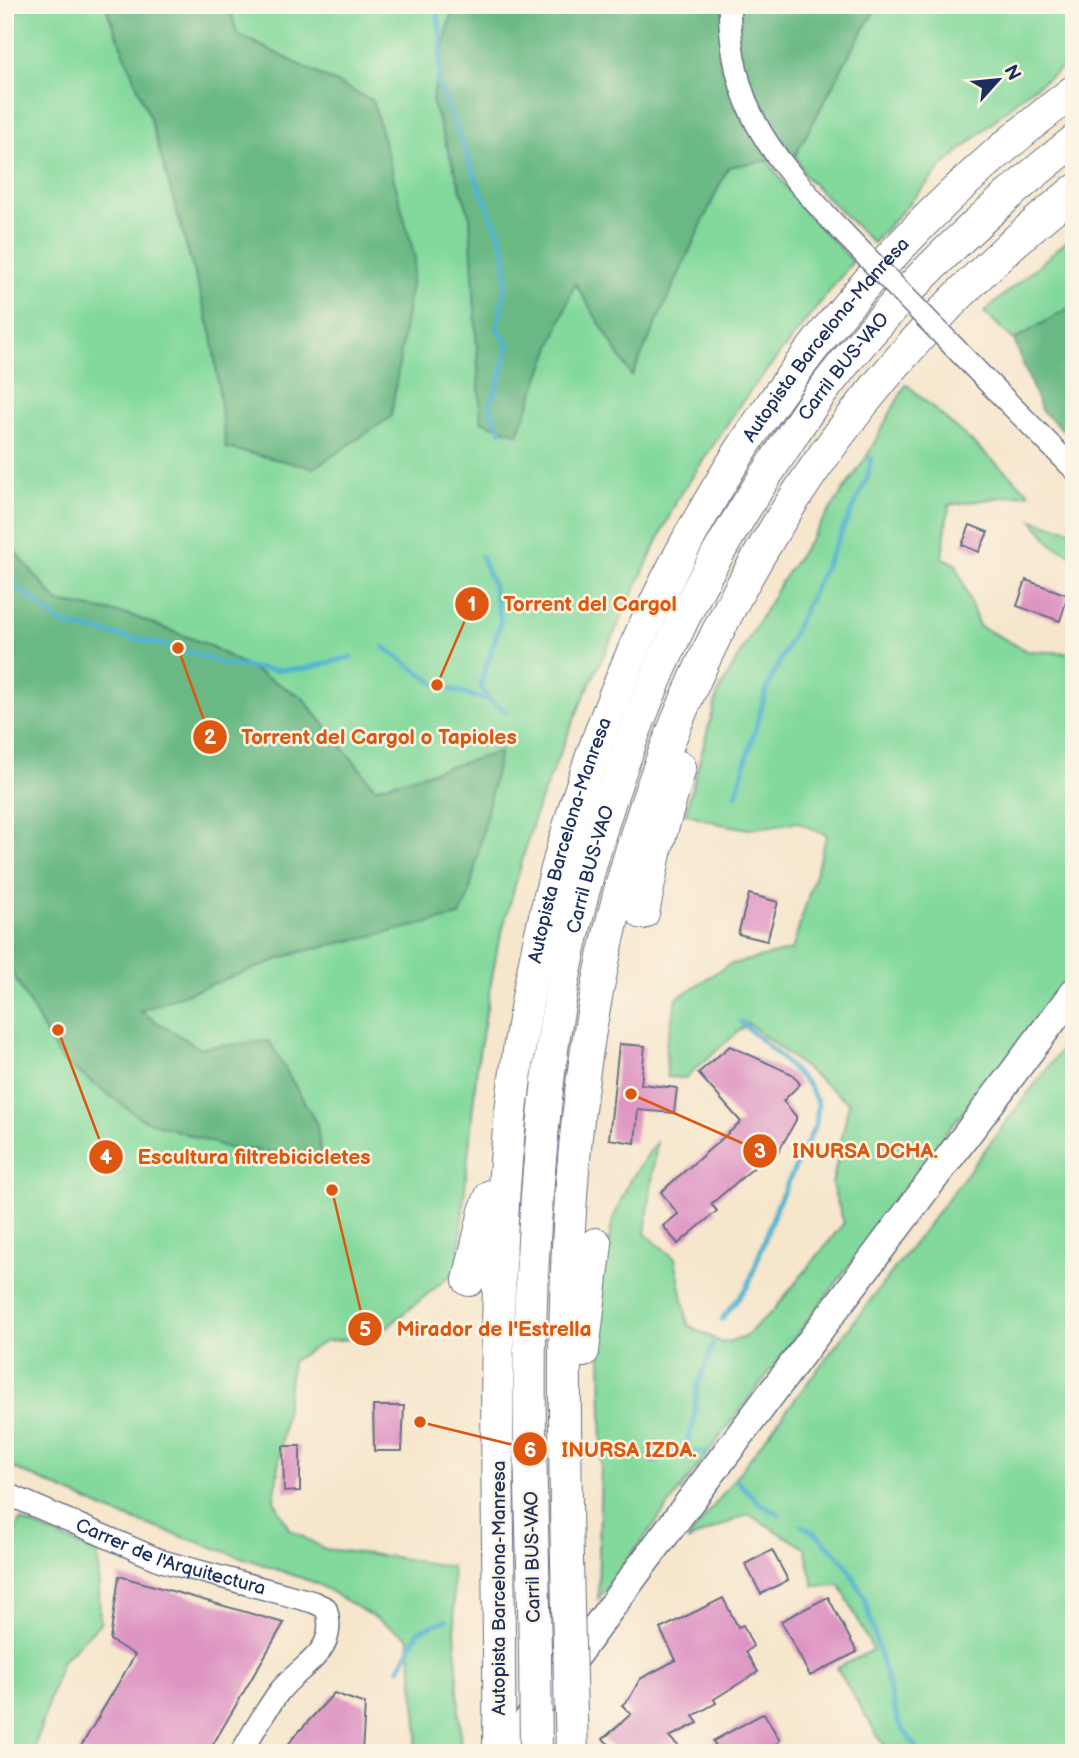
<svg xmlns="http://www.w3.org/2000/svg" width="1079" height="1758" font-family="'Balsamiq Sans',sans-serif">
<style>
.green{fill:#83d99c;stroke:#4f847d;stroke-width:2}
.forest{fill:#6ab984;stroke:#427471;stroke-width:2}
.lines{fill:none;stroke-linecap:round;stroke-linejoin:round}
.stream{stroke:#51b3d0;stroke-width:5}
.building{fill:#de94c3}
.minor-casing{stroke:#686f84;stroke-width:24}
.major-casing{stroke:#686f84;stroke-width:31}
.highway-casing{stroke:#686f84;stroke-width:34}
.minor{stroke:#fff;stroke-width:21}
.major{stroke:#fff;stroke-width:28}
.highway{stroke:#fff;stroke-width:32}
.minor-bridge-casing{stroke:#686f84;stroke-width:24;stroke-linecap:butt}
.highway-bridge-casing{stroke:#686f84;stroke-width:34;stroke-linecap:butt}
.minor-bridge{stroke:#fff;stroke-width:21}
.highway-bridge{stroke:#fff;stroke-width:32}
.labels{text-anchor:middle;dominant-baseline:central;stroke-width:5;stroke-linejoin:round;paint-order:stroke}
.street-label{font-size:19px;fill:#1b2f5e;stroke:#fcf5e5}
.leader{fill:none;stroke:#de5710;stroke-width:2.5}
.callout-dot{fill:#de5710;stroke:#fcf5e5;stroke-width:2.5}
.mark-label{font-size:21px;text-anchor:middle;font-weight:bold;fill:#fff}
.callout-label{font-size:21px;text-anchor:middle;font-weight:bold;fill:#de5710;stroke:#fcf5e5;stroke-width:5;stroke-linejoin:round;paint-order:stroke}
</style>
<rect width="100%" height="100%" fill="#fcf5e5"/>
<filter id="ink" filterUnits="userSpaceOnUse"><feTurbulence type="fractalNoise" baseFrequency=".0143" numOctaves="2"/><feDisplacementMap in="SourceGraphic" scale="14" xChannelSelector="R" yChannelSelector="G"/><feConvolveMatrix kernelMatrix="1 2 1 2 8 2 1 2 1" color-interpolation-filters="sRGB"/></filter>
<filter id="wash" filterUnits="userSpaceOnUse"><feTurbulence type="fractalNoise" baseFrequency=".00686" numOctaves="4" result="noise"/><feDisplacementMap in="SourceGraphic" scale="28" xChannelSelector="R" yChannelSelector="G"/><feGaussianBlur stdDeviation="1.57" result="paint"/><feColorMatrix in="noise" values="0 0 0 0 0 0 0 0 0 0 0 0 0 0 0 0 0 1.4 0 .05"/><feComposite in="paint" operator="in"/></filter>
<g filter="url(#wash)">
<rect width="100%" height="100%" fill="#f6e6cc"/>
<path class="green" d="M5 5H105L151 121 212 335 226 447 373 101 237 34 229 5H453L432 101 470 217 481 421 518 434 575 282 631 375 728 167 759 149 805 212 853 261 741 403 677 500 581 703 537 808 497 949 477 1065 457 1270 375 1337 326 1341 292 1361 274 1500 289 1529 325 1549 394 1557 452 1567 461 1753H413L418 1734 409 1638 316 1583 111 1512 5 1464V959L60 1059 231 1149 301 1153 321 1157 269 1042 199 1048 139 1011 296 953 500 753 375 788 302 697 208 645 130 615 58 602 5 540Z
M878 5H940L942 11 1019 5H1074V60L1022 96 944 165 873 243 805 176 795 156 851 51Z
M1074 235V305L1014 340 984 312Z
M906 384 1030 493 949 505 942 557 956 564 979 626 1027 651 1074 653V970L999 1070 945 1133 920 1172 598 1599 602 1418 600 1289 613 1219 629 1182 657 1141 645 1234 675 1258 688 1325 722 1343 743 1338 773 1311 844 1223 832 1185 849 1103 748 1023 685 1078 667 1077 666 1045 677 998 728 965 792 950 827 835 797 822 749 829 721 824 685 813 718 693 781 582 867 456Z
M1032 520 1074 531V556L1053 545Z
M1074 1033V1753H890L877 1735 837 1668 873 1650 840 1585 814 1586 805 1548 748 1514 687 1541Z
M20 1520 98 1553 100 1623 61 1662 33 1753H5V1552Z"/>
<path class="forest" d="M105 5H229L237 34 373 101 415 258 391 417 314 468 226 448 212 335 151 121Z
M453 5H878L851 51 795 156 728 167 632 376 575 283 518 434 481 421 470 217 432 101Z
M1074 305V440L1041 410 1014 340Z
M5 540 58 602 130 615 208 645 302 697 375 788 500 752 469 895 460 916 296 953 140 1011 199 1048 269 1041 317 1124 321 1157 301 1153 231 1149 142 1119 60 1059 5 959Z"/>
<g class="lines">
<path class="stream" d="M436 5 442 42 438 84 491 215C513 258 508 283 497 328L509 345 497 388 489 405 501 431
M481 556 492 582 501 621 480 686 490 701
M5 572 17 587 63 624 178 648 227 665 274 670 304 669 351 657
M384 647 437 685 490 701 507 712
M736 795 767 688 867 479 871 458
M722 1319 748 1286 778 1203 816 1124 818 1104 809 1086 776 1053 741 1022
M684 1450 694 1422 697 1387 713 1344
M654 1462 684 1450 707 1453
M738 1482 759 1503 779 1514
M802 1526 818 1535 846 1564 865 1599 898 1722 920 1753
M399 1669 419 1631 446 1620"/>
</g>
<g id="blocks">
<path class="building" d="M970 525 988 532 979 552 962 545Z
M1026 580 1068 595 1060 621 1017 606Z
M749 894 778 902 767 941 738 934Z
M619 1044 645 1046 641 1084 677 1088 674 1113 638 1110 635 1143 609 1139Z
M730 1046 792 1074 800 1084 783 1101 796 1116V1120L775 1158 771 1153 711 1204 717 1211 678 1244 663 1226 678 1214 661 1192 741 1122 698 1073Z
M373 1406H404L402 1451H374Z
M283 1446H300V1491L284 1492Z
M772 1550 788 1580 761 1594 745 1564Z
M119 1576 284 1623 208 1753H77L135 1655 110 1640Z
M828 1597 857 1652 810 1676 781 1621Z
M723 1598 738 1627 743 1625 753 1646 746 1652 758 1672 714 1699 716 1703 693 1716 698 1723 669 1737 686 1753H619L603 1739 631 1714 622 1705 629 1699 640 1679 676 1660 660 1629Z
M334 1693 365 1704 362 1753H282L294 1737Z
M764 1713 780 1741 760 1753H720L713 1741Z"/>
</g>
</g>
<g filter="url(#ink)">
<use href="#blocks" fill-opacity="0" stroke="#686f84" stroke-width="2"/>
<g class="lines">
<g class="minor-casing">
<g id="minor">
<path d="M729 5C732 107 764 146 830 219"/>
<path d="M985 379 1074 469"/>
<path id="s1" d="M5 1493 162 1561 313 1602 326 1608C340 1653 300 1664 279 1692 265 1711 253 1732 241 1753"/>
</g>
</g>
<g class="major-casing">
<path id="major" d="M504 1753 642 1565 1074 992"/>
</g>
<g class="highway-casing">
<g id="highway">
<path d="M643 913 655 853 680 767"/>
<path d="M469 1280 485 1211 491 1196"/>
<path d="M583 1351 596 1244"/>
<path d="M568 1606C564 1425 559 1243 585 1063 635 715 799 413 1074 191"/>
<path id="s2" d="M535 1653C533 1535 527 1416 531 1299 534 1223 540 1147 549 1072 567 923 612 771 675 636 703 575 739 516 776 460 790 439 803 417 818 397 889 302 981 214 1074 141"/>
<path id="s3" d="M499 1753C501 1555 490 1358 506 1161 542 737 731 350 1074 91"/>
</g>
</g>
<use href="#minor" class="minor"/>
<use href="#major" class="major"/>
<use href="#highway" class="highway"/>
<g class="minor-bridge-casing">
<path id="minor-bridge" d="M830 219 985 379"/>
</g>
<g class="highway-bridge-casing">
<path id="highway-bridge" d="M568 1606 572 1753
M535 1653 536 1753"/>
</g>
<use href="#minor-bridge" class="minor-bridge"/>
<use href="#highway-bridge" class="highway-bridge"/>
</g>
</g>
<g class="labels">
<g class="street-label">
<text stroke="none"><textPath href="#s3" startOffset="1488">Autopista Barcelona-Manresa</textPath></text>
<text stroke="none"><textPath href="#s2" startOffset="1356">Carril BUS-VAO</textPath></text>
<text stroke="none"><textPath href="#s3" startOffset="920">Autopista Barcelona-Manresa</textPath></text>
<text stroke="none"><textPath href="#s2" startOffset="789">Carril BUS-VAO</textPath></text>
<text stroke="none"><textPath href="#s1" startOffset="178">Carrer de l'Arquitectura</textPath></text>
<text transform="translate(533 1557) rotate(-91)">Carril BUS-VAO</text>
<text transform="translate(499 1588) rotate(-90)">Autopista Barcelona-Manresa</text>
</g>
</g>
<path class="leader" d="M437 685L472 604M178 648L210 737M631 1094L760 1151M58 1030L106 1157M332 1190L365 1329M420 1422L530 1449"/>
<g class="callout-dot">
<circle cx="437" cy="685" r="7"/>
<circle cx="178" cy="648" r="7"/>
<circle cx="631" cy="1094" r="7"/>
<circle cx="58" cy="1030" r="7"/>
<circle cx="332" cy="1190" r="7"/>
<circle cx="420" cy="1422" r="7"/>
<circle cx="472" cy="604" r="18"/>
<circle cx="210" cy="737" r="18"/>
<circle cx="760" cy="1151" r="18"/>
<circle cx="106" cy="1157" r="18"/>
<circle cx="365" cy="1329" r="18"/>
<circle cx="530" cy="1449" r="18"/>
</g>
<g class="mark-label">
<text x="472" y="611">1</text>
<text x="210" y="744">2</text>
<text x="760" y="1158">3</text>
<text x="106" y="1164">4</text>
<text x="365" y="1336">5</text>
<text x="530" y="1457">6</text>
</g>
<g class="callout-label">
<text x="590" y="611">Torrent del Cargol</text>
<text x="379" y="744">Torrent del Cargol o Tapioles</text>
<text x="865" y="1158">INURSA DCHA.</text>
<text x="254" y="1164">Escultura filtrebicicletes</text>
<text x="494" y="1336">Mirador de l'Estrella</text>
<text x="629" y="1457">INURSA IZDA.</text>
</g>
<rect width="1079" height="1758" fill="none" stroke="#fcf5e5" stroke-width="28"/>
<g transform="translate(998 80) rotate(63)" stroke="#fcf5e5" stroke-width="5" paint-order="stroke">
<path d="M0-5L12 26L0 18L-12 26Z" fill="#1b2f5e"/>
<text y="-10" font-size="19" font-weight="bold" text-anchor="middle" fill="#1b2f5e">N</text>
</g>
</svg>
